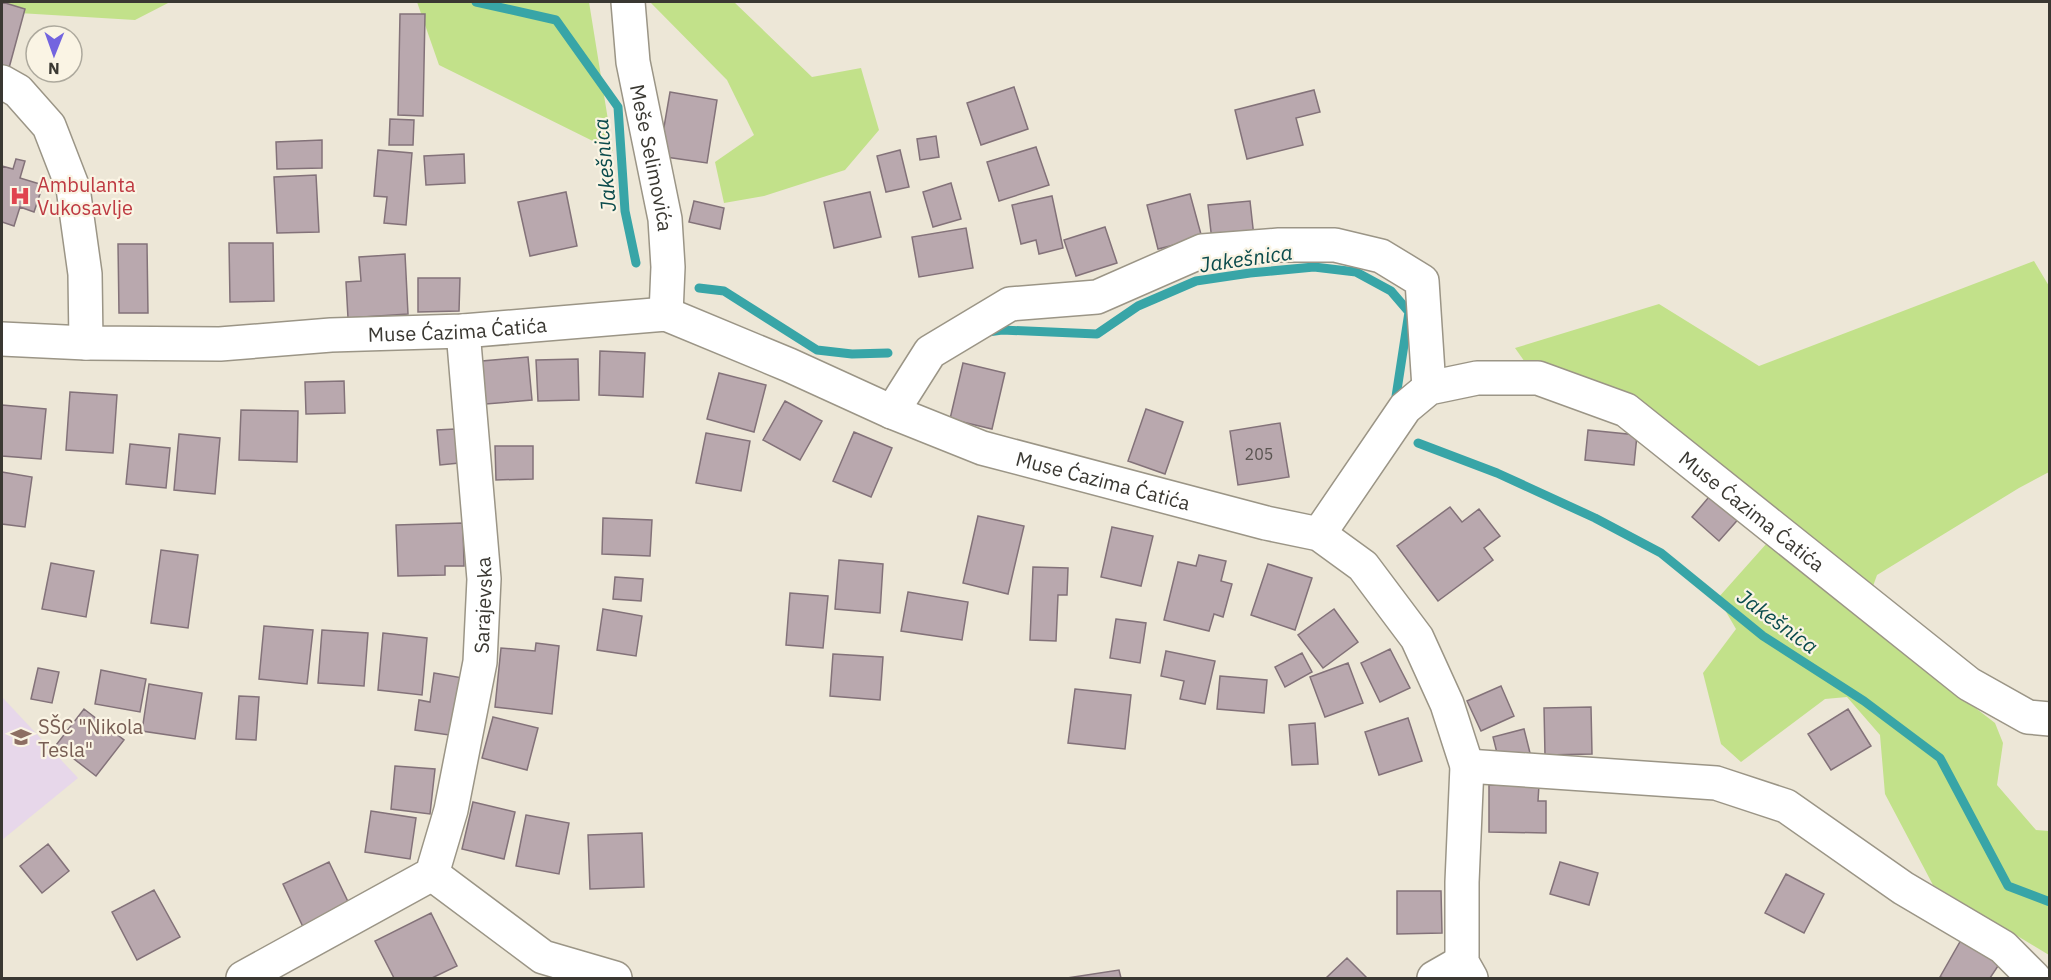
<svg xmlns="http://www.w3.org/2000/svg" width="2051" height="980" font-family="'IBM Plex Sans',sans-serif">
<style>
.education{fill:#e7d7ea}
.green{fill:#c2e18a}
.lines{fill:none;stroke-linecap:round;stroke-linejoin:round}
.stream{stroke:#38a5a7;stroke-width:9}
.building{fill:#b9a8ae;stroke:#837279;stroke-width:1.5}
.minor-casing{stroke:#9b9586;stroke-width:36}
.minor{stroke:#fff;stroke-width:33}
.labels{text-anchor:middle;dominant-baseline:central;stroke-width:4.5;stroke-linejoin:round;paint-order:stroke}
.number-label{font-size:16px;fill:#5a5451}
.street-label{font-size:20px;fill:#3a3832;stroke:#faf4e4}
.health-label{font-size:20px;fill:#be3a42;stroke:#faf4e4;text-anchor:start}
.education-label{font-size:20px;fill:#785e54;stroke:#faf4e4;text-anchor:start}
.water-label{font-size:21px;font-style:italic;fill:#0a4b4c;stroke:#faf4e4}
</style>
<rect width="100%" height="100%" fill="#ede7d7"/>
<path class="education" d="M2 697 78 778 2 840Z"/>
<path class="green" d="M2 2H170L135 20 2 12Z
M417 2H589L613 151 439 65Z
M650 2H734L812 77 861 68 879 130 845 170 764 196 724 203 715 162 754 135 727 80Z
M2034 261 2049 286V472L2019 488 1877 575 1861 620 1995 723 2003 743 1997 785 2036 830 2049 831V955L1933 885 1885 794 1880 735 1847 697 1825 699 1741 762 1721 744 1703 673 1736 629 1718 598 1767 543 1651 411 1618 389 1527 365 1515 348 1659 304 1759 366Z"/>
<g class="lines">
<path class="stream" d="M476 2 556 20 618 107 625 211 636 263
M699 288 724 291 817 350 852 354 888 353
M988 332 1002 330 1097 334 1138 306 1196 281 1250 273 1314 267 1356 272 1391 291 1409 312 1395 403
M1418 443 1497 473 1595 518 1661 553 1763 636 1864 701 1940 758 2008 886 2050 902"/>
</g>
<path class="building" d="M2 2 25 9 9 68 2 66Z
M400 14H425L423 116 398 115Z
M1014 87 1028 129 981 145 967 103Z
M1314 90 1320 112 1296 118 1303 145 1247 159 1235 110Z
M670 92 717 100 707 163 659 156Z
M390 119 414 120 413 145H389Z
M936 136 939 157 920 160 917 139Z
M322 140V168L277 169 276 142Z
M1036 147 1049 185 999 201 987 162Z
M378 150 412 153 406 225 384 223 387 197 374 196Z
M900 150 909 187 886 192 877 156Z
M464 154 465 183 426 185 424 156Z
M16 159 25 161 20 178 43 185 34 212 20 207 14 226 2 222V166L13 169Z
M316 175 319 232 277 233 274 177Z
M951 183 961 219 933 227 923 192Z
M566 192 577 246 530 256 518 202Z
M870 192 881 237 834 248 824 202Z
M1190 194 1202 238 1158 249 1147 205Z
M1052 196 1063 248 1039 254 1036 240 1021 244 1012 205Z
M694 201 724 208 720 229 689 222Z
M1250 201 1254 237 1212 241 1208 205Z
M1105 227 1117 263 1076 276 1064 240Z
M966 228 973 268 919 277 912 237Z
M229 243H273L274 301 230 302Z
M118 244H147L148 313H119Z
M405 254 408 314 348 318 346 282 361 281 359 257Z
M418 278H460L459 311 418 312Z
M600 351 645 353 643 397 599 395Z
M528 357 532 400 486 404 482 361Z
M578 359 579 400 538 401 536 360Z
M963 363 1005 373 992 429 950 419Z
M719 373 766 385 754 432 707 419Z
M344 381 345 413 306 414 305 382Z
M70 392 117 395 113 453 66 450Z
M785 401 822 421 800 460 763 440Z
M2 405 46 409 41 459 2 456Z
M1146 409 1183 422 1165 474 1128 461Z
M241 410 298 411 297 462 239 460Z
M1280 423 1289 477 1238 485 1230 431Z
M455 429 459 463 440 465 437 430Z
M1588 430 1637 435 1634 465 1585 460Z
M854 432 892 448 871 497 833 481Z
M706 433 750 441 741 491 696 483Z
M179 434 220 438 215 494 174 490Z
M130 444 170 448 166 488 126 484Z
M495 446H533V479L496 480Z
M2 472 32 477 25 527 2 524Z
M1714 491 1742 515 1719 541 1692 517Z
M1450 507 1462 522 1479 509 1500 536 1484 548 1493 560 1438 601 1397 546Z
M978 516 1024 526 1008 594 963 583Z
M603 518 652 520 650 556 602 554Z
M463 523 464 566H445V575L398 576 396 525Z
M1112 527 1153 536 1141 586 1101 577Z
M161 550 198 555 188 628 151 623Z
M1199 555 1226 561 1221 581 1232 584 1223 617 1214 614 1209 631 1164 620 1178 562 1196 566Z
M839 560 883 564 880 613 835 609Z
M51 563 94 571 86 617 42 609Z
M1268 564 1312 578 1295 630 1251 615Z
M1033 567 1068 568 1067 595H1058L1056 641 1030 640Z
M615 577 643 579 641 601 613 599Z
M908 592 968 602 962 640 901 631Z
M790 593 828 596 823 648 786 645Z
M603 609 642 616 636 656 597 650Z
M1334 609 1358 642 1323 668 1298 635Z
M1116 619 1146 623 1140 663 1110 658Z
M264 626 313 630 307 684 259 679Z
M322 630 368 633 364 686 318 683Z
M383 633 427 638 422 695 378 690Z
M536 643 559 646 552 714 495 707 501 648 535 651Z
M1390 649 1410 688 1380 702 1361 663Z
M1166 651 1215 661 1205 704 1180 699 1184 681 1161 676Z
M1302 653 1312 672 1285 687 1275 667Z
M833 654 883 657 880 700 830 696Z
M1348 663 1363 703 1325 717 1310 677Z
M38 668 59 672 52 703 31 699Z
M101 670 146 679 140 712 95 704Z
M434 673 463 678 456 736 415 730 419 700 430 702Z
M1220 676 1267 680 1264 713 1217 709Z
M149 684 202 693 195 739 142 731Z
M1501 686 1514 716 1481 731 1467 701Z
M1075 689 1131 695 1125 749 1068 743Z
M239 696 259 697 256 740 236 739Z
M1591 707 1592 754 1545 755 1544 708Z
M84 709 124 740 96 776 56 745Z
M1848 709 1871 746 1831 770 1808 734Z
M493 717 538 728 527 770 482 758Z
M1408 718 1422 761 1379 775 1365 732Z
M1315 723 1318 764 1292 765 1289 725Z
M1524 729 1531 757 1500 765 1493 737Z
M395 766 435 769 430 814 391 809Z
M1489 785H1539L1538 801H1546V833L1489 832Z
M473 802 515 812 504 859 462 849Z
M371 811 416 818 410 859 365 852Z
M526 815 569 823 559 874 516 866Z
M642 833 644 887 590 889 588 835Z
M48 844 69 871 42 893 20 866Z
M329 862 351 908 304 929 283 884Z
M1560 862 1598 873 1589 905 1550 894Z
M1786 874 1824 894 1804 933 1765 913Z
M154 890 180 937 137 960 112 912Z
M1397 891H1441L1442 933 1397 934Z
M431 913 457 966 432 978H394L375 941Z
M1961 940 2000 963 1990 978H1944L1940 977Z
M1347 958 1367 978H1326Z
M1119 970 1121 978H1067Z"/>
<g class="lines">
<g class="minor-casing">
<g id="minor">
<path id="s1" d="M628 2 633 62 665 219 668 267 666 314"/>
<path d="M2 82 18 91 49 126 73 188 85 274 86 343"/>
<path id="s2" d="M2 339 86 343 220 344 331 335 463 331 666 314 789 365 892 412 982 448 1266 523 1319 534 1363 566 1417 638 1447 704 1467 766 1462 882V962L1471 978"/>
<path d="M892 412 930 352 1010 304 1097 297 1202 251 1279 245H1335L1381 256 1422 281 1429 388"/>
<path id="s3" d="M1319 534 1405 408 1429 388 1477 378H1538L1626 410 1969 684 2028 717 2050 719"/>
<path d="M1467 766 1716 783 1786 806 1903 888 2003 947 2034 978"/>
<path d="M432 874 543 957 615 978"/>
<path id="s4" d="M243 978 432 874 451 810 480 662 484 579 463 331"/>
<path d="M1434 978 1462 962"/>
</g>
</g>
<use href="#minor" class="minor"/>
</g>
<defs>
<g id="hospital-bare" transform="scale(1.62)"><path d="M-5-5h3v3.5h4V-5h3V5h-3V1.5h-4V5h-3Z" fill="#e0444e" stroke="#faf4e4" stroke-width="2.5" paint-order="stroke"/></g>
<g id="school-bare" transform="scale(1.62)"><path d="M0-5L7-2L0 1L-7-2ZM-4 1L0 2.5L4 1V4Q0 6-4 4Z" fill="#8d6e63" stroke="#faf4e4" stroke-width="2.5" paint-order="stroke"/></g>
</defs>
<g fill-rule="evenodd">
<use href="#hospital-bare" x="20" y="196"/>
<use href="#school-bare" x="21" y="737"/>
</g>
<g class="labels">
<g class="number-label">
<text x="1259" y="454">205</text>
</g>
<g class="street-label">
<text stroke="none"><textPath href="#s1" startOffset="158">Meše Selimovića</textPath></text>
<text stroke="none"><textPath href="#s2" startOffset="456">Muse Ćazima Ćatića</textPath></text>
<text stroke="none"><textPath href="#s2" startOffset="1134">Muse Ćazima Ćatića</textPath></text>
<text stroke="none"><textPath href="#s3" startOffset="549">Muse Ćazima Ćatića</textPath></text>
<text stroke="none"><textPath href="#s4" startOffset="490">Sarajevska</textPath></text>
</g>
<g class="health-label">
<text x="37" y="184">Ambulanta<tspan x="37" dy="23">Vukosavlje</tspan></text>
</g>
<g class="education-label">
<text x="38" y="726">SŠC "Nikola<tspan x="38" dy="23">Tesla"</tspan></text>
</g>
<g class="water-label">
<text transform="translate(604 165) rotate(-95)">Jakešnica</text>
<text transform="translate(1246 258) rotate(-8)">Jakešnica</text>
<text transform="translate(1778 621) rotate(36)">Jakešnica</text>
</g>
</g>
<rect width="2051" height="980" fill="none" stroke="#3a3832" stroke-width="6"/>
<g transform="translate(54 54) rotate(181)"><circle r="28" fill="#faf4e4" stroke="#ada99d" stroke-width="1.5"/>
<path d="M0-4.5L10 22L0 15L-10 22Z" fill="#7364df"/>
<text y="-9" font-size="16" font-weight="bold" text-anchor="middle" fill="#3a3832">N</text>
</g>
</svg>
